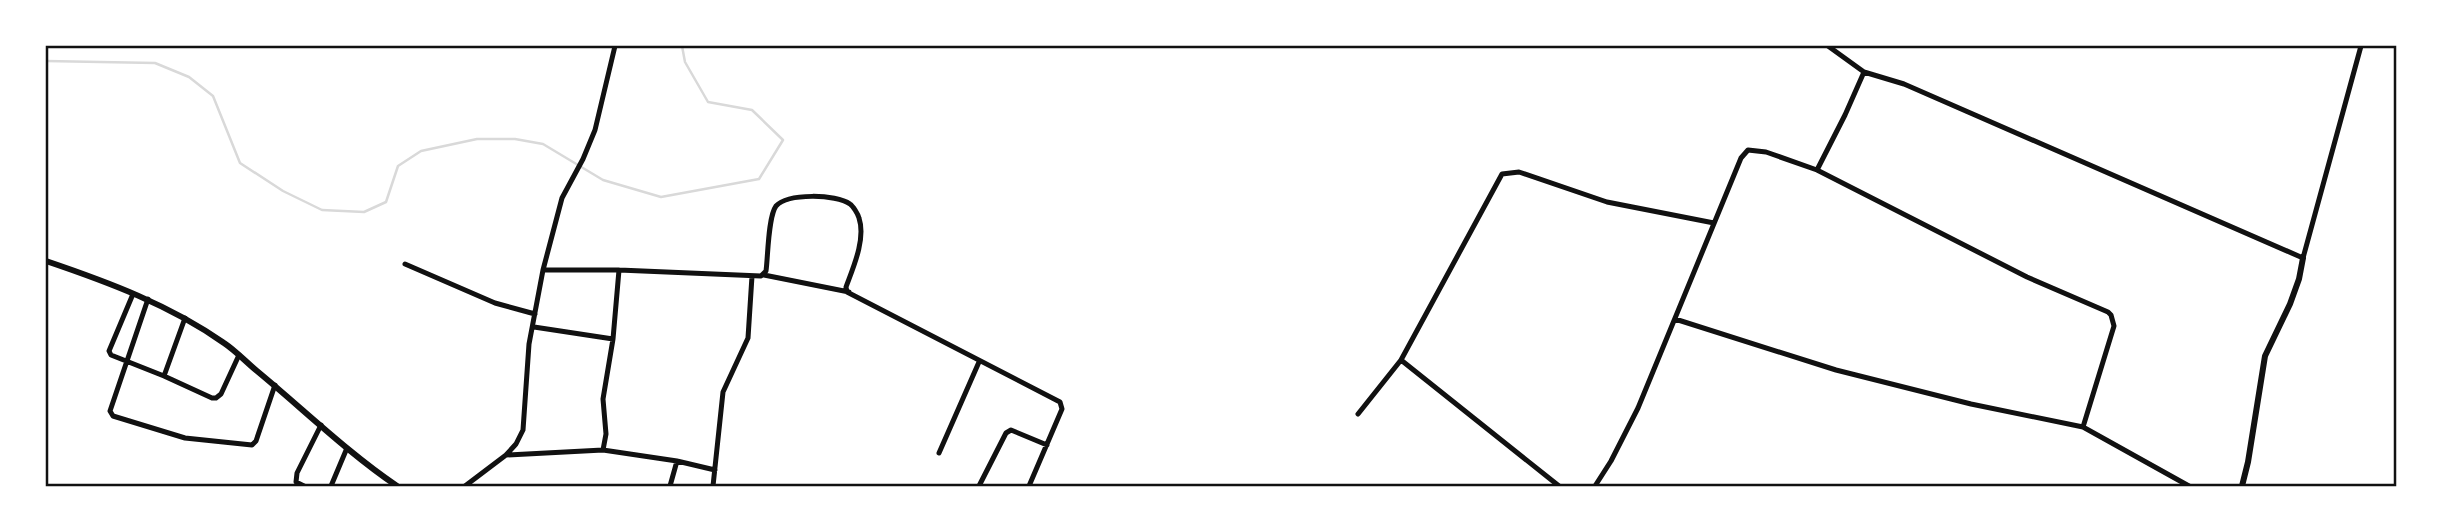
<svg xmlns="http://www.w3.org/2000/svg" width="2442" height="532" font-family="'Archivo Narrow',sans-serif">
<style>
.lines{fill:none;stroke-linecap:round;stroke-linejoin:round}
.stream{stroke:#d9d9d9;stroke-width:2.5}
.minor{stroke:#111;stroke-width:5}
.tertiary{stroke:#111;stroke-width:6}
.neatline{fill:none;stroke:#111;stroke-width:2.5}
</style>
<rect width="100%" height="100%" fill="#fff"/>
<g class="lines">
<path class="stream" d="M46 61 155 63 189 77 213 96 240 163 283 191 322 210 364 212 386 202 398 166 421 151 477 139H515L543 144 603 180 661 197 759 179 783 140 752 110 708 102 685 62 682 46"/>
<path class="minor" d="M1828 46 1864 72 1904 84 2303 258 2361 46
M1817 170 1845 115 1864 72
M405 264 495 303 535 314
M543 270H619L761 276 766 271C768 257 768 217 776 206 788 193 836 194 850 204 853 206 858 214 859 218 866 239 853 268 846 287L847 292 1060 402 1062 409 1029 486
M764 275 849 292
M133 294 109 351 111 355 164 376 212 398H216L221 394 239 355
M148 299 110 411 113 416 185 438 252 445 256 441 275 385
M1675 319 1836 370 1971 404 2083 427 2189 486
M534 327 613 339
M164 376 185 318
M1358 414 1401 360
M603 450 606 434 603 399 613 339 619 270
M939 453 979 362
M506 455 603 450 677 461 715 470
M304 486 296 482 297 473 321 425
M331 486 347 448
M465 486 506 455 516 444 523 430 529 344 543 270 562 198 583 159 595 130 615 46
M670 486 677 461
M713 486 723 392 748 338 752 276
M979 486 1006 433 1011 430 1047 445
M1559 486 1401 360 1502 174 1519 172 1607 202 1714 223
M1595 486 1611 461 1638 408 1741 158 1748 150 1766 152 1817 170 2027 277 2108 312 2111 315 2114 326 2083 427"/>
<path class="tertiary" d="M46 261C108 282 170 305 224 343 236 351 246 362 257 371 303 409 347 452 397 486
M2242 486 2248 462 2265 356 2290 304 2299 279 2303 258"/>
</g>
<rect width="2442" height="532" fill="none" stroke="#ffffff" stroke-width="94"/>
<rect x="47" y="47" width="2348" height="438" class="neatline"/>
</svg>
